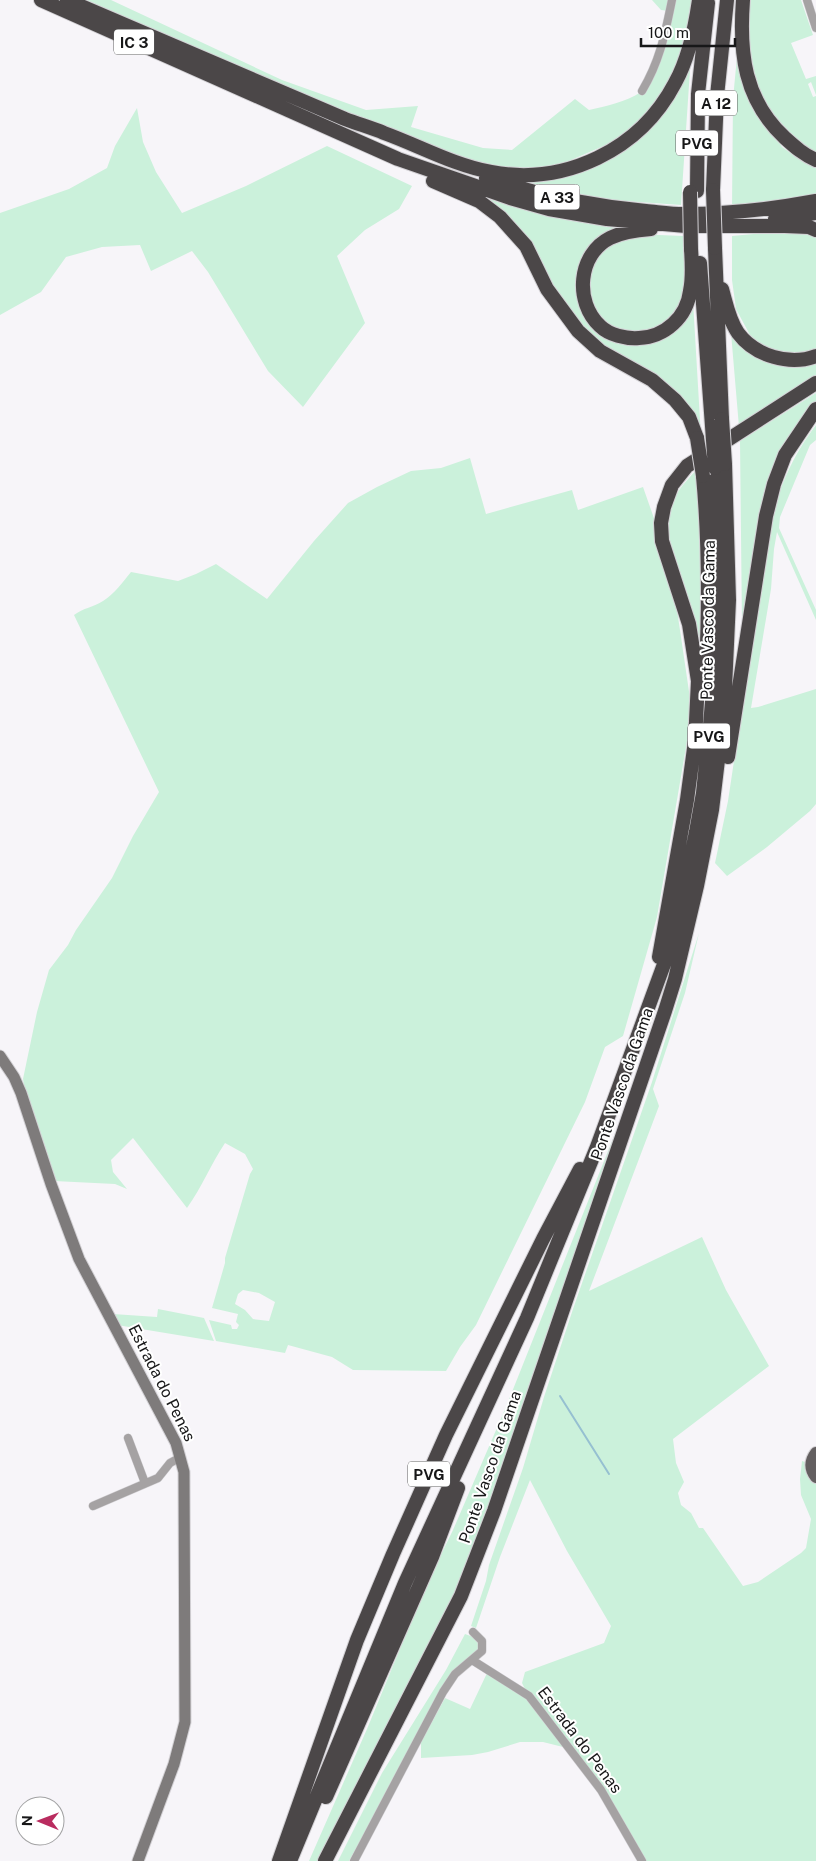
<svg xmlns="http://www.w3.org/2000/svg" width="816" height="1861" font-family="'Public Sans',sans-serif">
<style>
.green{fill:#cbf1db;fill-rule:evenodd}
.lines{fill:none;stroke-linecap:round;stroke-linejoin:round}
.stream{stroke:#96c0d1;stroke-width:2}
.street-casing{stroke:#d3d1d5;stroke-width:9}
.secondary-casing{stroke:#d3d1d5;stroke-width:13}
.primary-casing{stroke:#d3d1d5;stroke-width:14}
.highway-casing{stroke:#d3d1d5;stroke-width:16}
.street{stroke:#a5a2a3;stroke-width:8}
.secondary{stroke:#7e7b7b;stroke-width:11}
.primary{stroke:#635f60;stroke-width:12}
.highway{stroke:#4b4748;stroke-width:14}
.highway-bridge-casing{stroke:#d3d1d5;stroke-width:16;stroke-linecap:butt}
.highway-bridge{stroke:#4b4748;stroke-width:14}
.labels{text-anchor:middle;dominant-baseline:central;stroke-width:4;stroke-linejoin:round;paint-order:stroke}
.shield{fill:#fff;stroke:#5d5d5d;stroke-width:1}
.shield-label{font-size:15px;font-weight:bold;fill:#171718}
.street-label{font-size:16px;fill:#171718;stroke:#fff}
</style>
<rect width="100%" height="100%" fill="#f7f5f9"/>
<path class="green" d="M86 0H111L282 80 366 110 418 106 411 127 483 148 512 150 575 99 589 110C606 106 626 102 641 92 655 82 665 29 669 11L661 10 652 0H694L686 40 671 83 646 119 622 138 555 167 523 170 481 165 411 139 224 61Z
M749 0H801L813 35 791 43 806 79 816 76V95L811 82 808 84 813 97 816 96V156L777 123 760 93 749 56Z
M740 25 750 96 782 147 802 161 816 166V196L732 207 733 99Z
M691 55 681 205 597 199 527 185 520 180 628 145Z
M137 108 143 142 156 172 182 213 246 186 327 146 412 186 399 209 365 230 337 256 365 323 303 407 268 371 208 272 192 251 151 271 140 245 102 247 66 257 41 292 0 315V213L69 189 107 168 115 146Z
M480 197 625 230 601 239 577 291 613 339 640 345 666 336 693 301 701 437 686 410 602 348 577 324Z
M786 231 816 235V353L800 358 772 353 751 337 736 309 732 280V236Z
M636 234 683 236C684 257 690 296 676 313 669 321 657 328 649 335L613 330 595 312 587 278 595 257 609 245Z
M730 321 763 359 784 366 816 364V379L739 427Z
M816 393V405L792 438 742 628 740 441Z
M816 425V440L810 445 780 517 779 528 816 610V620L777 532 774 549 771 589 751 708 758 707 816 689V804L810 811 767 847 727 876 715 863 728 801 771 515C784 479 792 457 816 425Z
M470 458 486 514 572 490 578 510 643 487 656 524 676 603 692 712 657 917 623 1036 605 1047 585 1102 476 1325 460 1347 446 1371 353 1370 332 1357 288 1345 285 1353 216 1341 209 1320 231 1325 232 1329H237L239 1325 236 1322 238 1314 212 1308 225 1263V1258L250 1174 253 1169 245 1154 225 1143C211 1164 202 1187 187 1208L133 1138 111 1160 113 1172 127 1189 115 1184 54 1181 26 1097 23 1079 37 1012 49 970 68 945 76 930 112 878 133 836 159 792 74 615C83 608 94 607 103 601 114 594 123 582 131 572L178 581 196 574 216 564 267 599 314 541 348 503 377 487 411 471 441 468ZM243 1290 259 1293 275 1302 269 1321 253 1319 245 1310 235 1304 238 1294Z
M700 466 701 479 702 676 668 534C669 498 676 492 700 466Z
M699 933 685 993 653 1089 659 1106 589 1291 702 1237 726 1290 769 1366 673 1439 676 1463 684 1482 678 1493 681 1505 691 1513 699 1528H703L743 1586 758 1582 801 1553 806 1548 811 1519 801 1495 800 1479 802 1461 811 1464 816 1477V1861H642L601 1790 567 1748 543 1742H520L488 1752 472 1755 421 1758V1742L445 1698 470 1709 488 1671 528 1695 522 1683 525 1672 604 1643 611 1626 567 1551 530 1480 500 1557 476 1628 471 1626 486 1581 489 1565 523 1468 544 1397 573 1309 652 1082Z
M618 1126 470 1566 322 1861H309L367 1729 427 1583 453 1530 506 1407Z
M158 1309 204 1318 214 1341 117 1325 113 1314 157 1317Z
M465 1634 479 1639 480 1648 454 1672 349 1861H338L382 1773 446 1670Z"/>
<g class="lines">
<path class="stream" d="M560 1396 609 1474"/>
<g class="street-casing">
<path id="street" d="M807 0 816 28
M642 91C660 61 665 34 672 0
M128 1438 145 1483
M93 1506 158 1478 170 1463 181 1457
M472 1660 529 1696 601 1790 642 1861
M354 1861 443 1692 455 1674 482 1651V1641L473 1632"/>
</g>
<g class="secondary-casing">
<path id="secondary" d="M0 1056 14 1077 21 1093 51 1184 79 1259 176 1443 184 1472 185 1722 174 1764 138 1861"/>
</g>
<g class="primary-casing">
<path id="primary" d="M816 1453C810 1461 810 1469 816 1477"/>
</g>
<g class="highway-casing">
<path id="highway" d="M41 0 398 159 510 198 549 209 607 219 686 226H785L809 227 816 230
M67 0 345 119C358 124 372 128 384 133 420 146 453 165 491 172 565 186 640 150 675 83 689 58 695 28 699 0
M743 0C739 53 744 100 785 138 795 147 804 155 816 160
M486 178C538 195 592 206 646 211 658 212 671 214 684 214 728 214 773 209 816 201
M433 181 479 201 500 217 526 246 547 289 578 331 600 351 652 380 675 400 689 417 697 438
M713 190 717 96 727 0
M697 191 698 94 708 3
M775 219 816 213
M651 229C638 230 622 232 610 238 578 254 574 302 600 326 609 335 626 339 639 338 665 337 687 317 690 291 693 277 692 263 691 249
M715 248 722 419
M700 263 712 426
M722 289C726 303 729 320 738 333 755 356 790 366 816 356
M703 476C709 541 709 606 706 670
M728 757 766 516 774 484 785 455 816 409
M659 957 687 800 695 741 698 681 689 624 662 541 661 523 664 507 672 485 687 466 816 383
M326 1797 432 1557 458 1488
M279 1861 357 1640 393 1554 446 1435 543 1239 580 1169
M290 1861 405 1583 527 1318 597 1147 674 937 696 832 703 793 710 725 718 633V555L715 468
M325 1861 461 1596 494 1511 665 1011 675 979 697 886 712 810 724 710 729 600 725 464"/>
</g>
<use href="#street" class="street"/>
<use href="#secondary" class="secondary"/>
<use href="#primary" class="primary"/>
<use href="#highway" class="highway"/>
<g class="highway-bridge-casing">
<path id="highway-bridge" d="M713 190 715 248
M690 192 691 249
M722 419 725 464
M712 426 715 468
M697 438 703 476"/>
</g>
<use href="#highway-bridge" class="highway-bridge"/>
</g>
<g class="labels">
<g class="shield">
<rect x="114" y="29.5" width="40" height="25" rx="4"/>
<rect x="695" y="90.5" width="42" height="25" rx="4"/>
<rect x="676" y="130.5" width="42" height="25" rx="4"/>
<rect x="534.5" y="184.5" width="45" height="25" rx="4"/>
<rect x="688" y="723.5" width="42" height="25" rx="4"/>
<rect x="408" y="1461.5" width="42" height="25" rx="4"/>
</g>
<g class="shield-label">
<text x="134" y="42">IC 3</text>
<text x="716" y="103">A 12</text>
<text x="697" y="143">PVG</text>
<text x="557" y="197">A 33</text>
<text x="709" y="736">PVG</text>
<text x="429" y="1474">PVG</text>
</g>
<g class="street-label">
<text transform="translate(708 620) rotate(-89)">Ponte Vasco da Gama</text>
<text transform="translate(622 1084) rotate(-71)">Ponte Vasco da Gama</text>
<text transform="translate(162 1383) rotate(63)">Estrada do Penas</text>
<text transform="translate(490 1467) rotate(-71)">Ponte Vasco da Gama</text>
<text transform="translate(580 1740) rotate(53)">Estrada do Penas</text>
</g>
</g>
<g transform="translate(40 1821) rotate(271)"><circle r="24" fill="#ffffff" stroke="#a2a2a3"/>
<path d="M0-4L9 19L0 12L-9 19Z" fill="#b92c5f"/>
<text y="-8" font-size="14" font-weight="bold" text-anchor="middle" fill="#171718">N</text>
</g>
<path d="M641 38v8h94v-8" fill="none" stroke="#171718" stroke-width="2.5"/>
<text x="648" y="38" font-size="15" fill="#171718" stroke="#ffffff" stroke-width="4" paint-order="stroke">100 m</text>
</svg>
